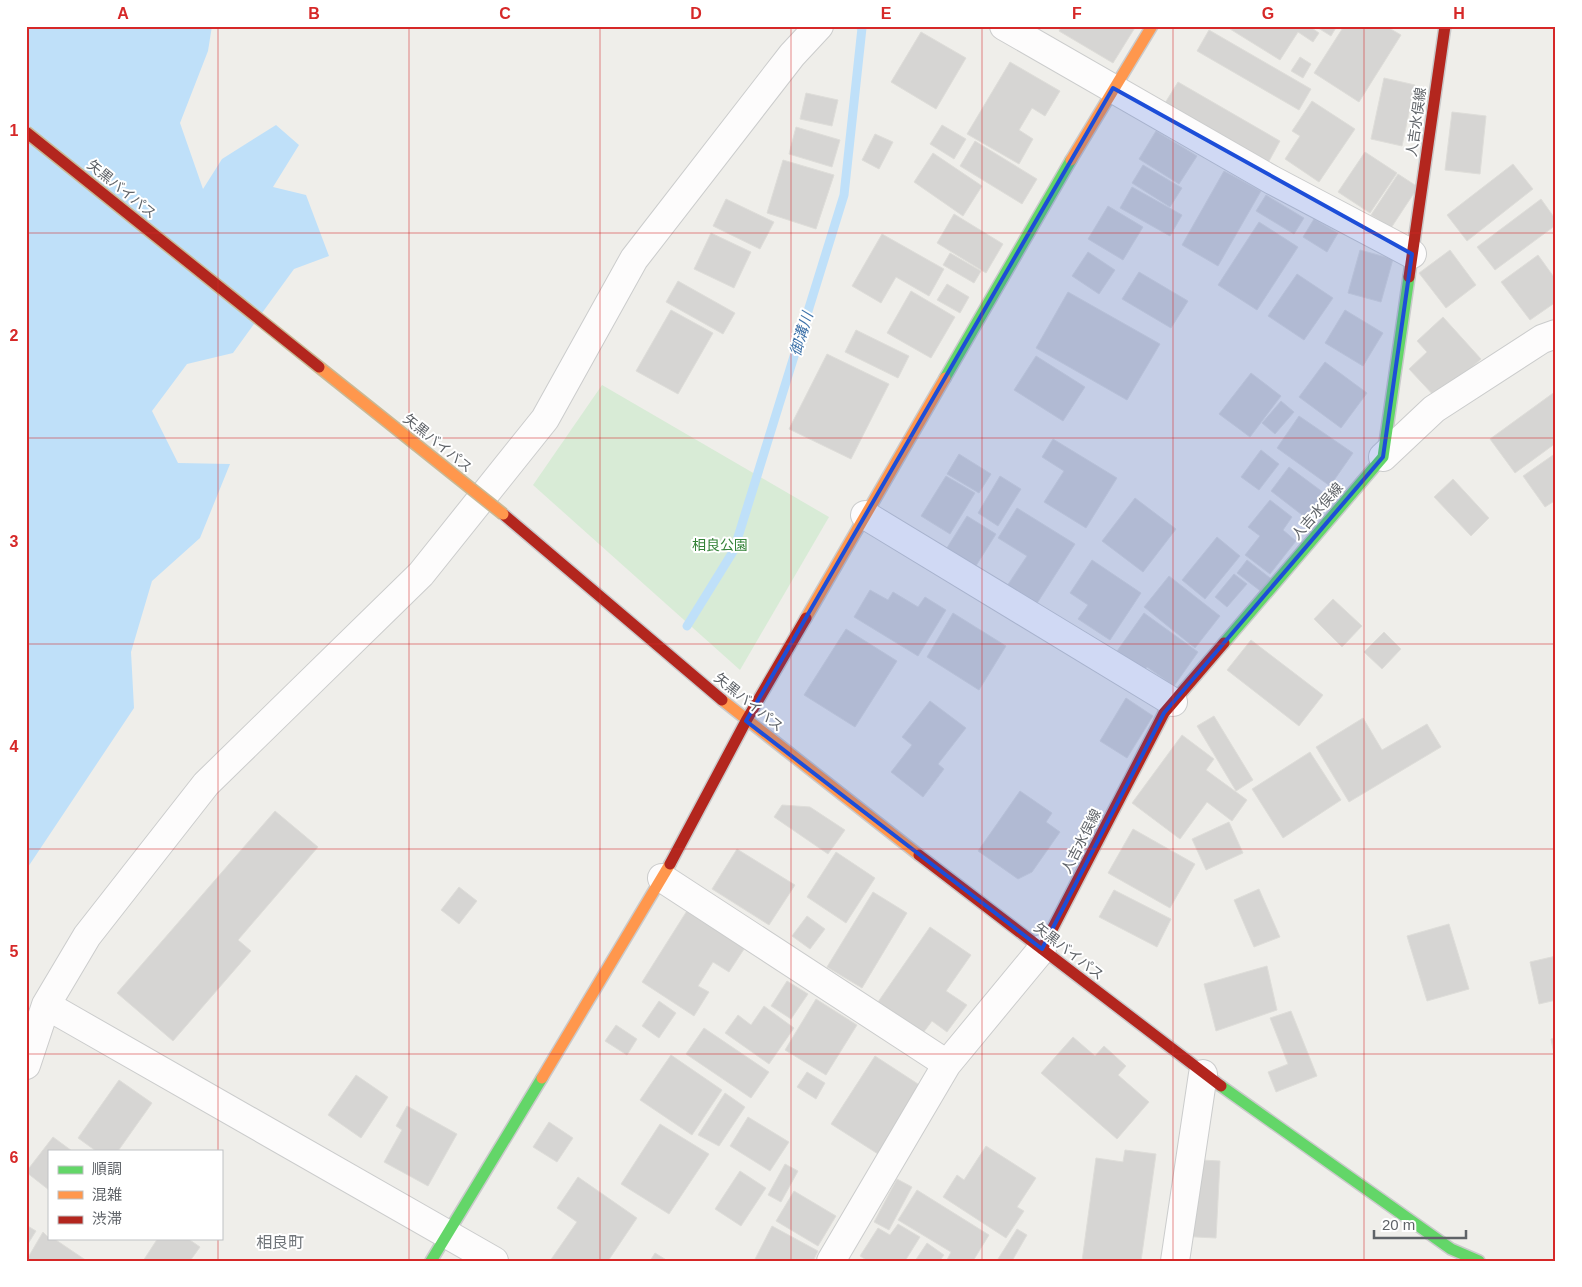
<svg xmlns="http://www.w3.org/2000/svg" width="1582" height="1287" font-family="Helvetica,'Noto Sans JP',sans-serif">
<style>
.green{fill:#d8ebd6}
.water{fill:#bfe0f9}
.lines{fill:none;stroke-linecap:round;stroke-linejoin:round}
.stream{stroke:#bfe0f9;stroke-width:9}
.building{fill:#d6d5d3;stroke:#deddd9}
.street-casing{stroke:#cbcccc;stroke-width:30}
.fast-casing{stroke:#cacacb;stroke-width:14}
.slow-casing{stroke:#cacacb;stroke-width:14}
.jam-casing{stroke:#cacacb;stroke-width:14}
.street{stroke:#fdfcfc;stroke-width:28}
.fast{stroke:#63d668;stroke-width:11}
.slow{stroke:#ff974d;stroke-width:11}
.jam{stroke:#b3261e;stroke-width:11}
.slow-bridge-casing{stroke:#c8b996;stroke-width:14;stroke-linecap:butt}
.jam-bridge-casing{stroke:#c8b996;stroke-width:14;stroke-linecap:butt}
.slow-bridge{stroke:#ff974d;stroke-width:11}
.jam-bridge{stroke:#b3261e;stroke-width:11}
.marked{fill:#1d4ed8;fill-opacity:0.2;stroke:#1d4ed8;stroke-width:4;stroke-linejoin:round}
.grid{fill:none;stroke:#d62828;stroke-width:1;stroke-opacity:0.55}
.labels{text-anchor:middle;dominant-baseline:central;stroke-width:4;stroke-linejoin:round;paint-order:stroke}
.street-label{font-size:14px;fill:#5f6368;stroke:#fff}
.park-label{font-size:14px;fill:#348238;stroke:#fff}
.water-label{font-size:15px;font-style:italic;fill:#4174aa;stroke:#fff}
.quarter-label{font-size:16px;fill:#70757a;stroke:#fff}
.neatline{fill:none;stroke:#d62828;stroke-width:2}
.grid-label{font-size:16px;text-anchor:middle;font-weight:bold;fill:#d62828}
</style>
<rect width="100%" height="100%" fill="#efeeea"/>
<path class="green" d="M602 385 829 517 740 670 533 485Z"/>
<path class="water" d="M26 26H212L208 51 180 123 203 189 222 159 276 125 299 145 273 187 306 195 329 256 294 269 233 353 187 364 152 411 178 463 230 464 200 538 152 581 131 652 134 708 26 870Z"/>
<g class="lines">
<path class="stream" d="M687 626 734 550 844 195 862 28 860 26"/>
</g>
<path class="building" d="M1062 26H1136L1113 63 1059 31Z
M1232 26H1309L1319 33 1313 42 1298 32 1280 60 1230 29Z
M1315 26H1337L1331 36Z
M1344 26H1390L1389 28 1401 35 1359 102 1314 73Z
M1209 30 1311 89 1299 110 1197 51Z
M921 32 966 58 936 109 891 82Z
M1300 57 1311 64 1303 78 1291 71Z
M1010 62 1060 91 1045 116 1032 108 1019 130 1033 139 1019 164 967 134Z
M1384 78 1415 85 1402 146 1371 139Z
M1178 82 1280 141 1268 163 1165 103Z
M806 93 838 100 832 126 800 119Z
M1312 101 1355 129 1319 182 1285 159 1300 136 1292 131Z
M1452 112 1486 116 1480 174 1445 170Z
M942 125 966 139 954 159 930 144Z
M796 127 840 140 832 167 789 154Z
M1156 131 1197 156 1179 184 1139 159Z
M875 134 893 142 879 169 862 160Z
M975 141 1037 179 1022 204 960 166Z
M1365 152 1397 173 1370 213 1338 192Z
M933 153 982 186 963 216 914 182Z
M783 160 834 175 816 229 767 213Z
M1513 164 1533 189 1467 241 1447 215Z
M1143 165 1182 188 1170 207 1132 183Z
M1224 171 1261 191 1218 266 1182 245Z
M1398 174 1418 187 1391 228 1371 215Z
M1132 187 1182 215 1170 236 1120 208Z
M1266 195 1304 218 1294 234 1256 211Z
M726 199 774 222 760 249 713 226Z
M1541 199 1556 220V225L1495 270 1477 247Z
M1108 206 1143 227 1123 260 1088 239Z
M954 214 1003 244 986 273 937 243Z
M1314 219 1338 233 1327 252 1303 237Z
M1259 222 1298 247 1257 310 1218 285Z
M711 233 751 252 734 288 694 269Z
M882 234 944 269 929 296 896 277 881 303 852 286Z
M1360 250 1393 259 1381 302 1348 293Z
M1450 250 1476 285 1446 308 1419 273Z
M1088 252 1115 270 1099 294 1072 276Z
M950 253 981 271 974 283 943 265Z
M1538 255 1556 280V302L1530 320 1501 282Z
M1139 272 1188 301 1171 328 1122 299Z
M1297 274 1333 298 1304 340 1268 316Z
M678 281 735 313 723 334 666 302Z
M947 284 969 297 960 313 937 300Z
M911 291 955 317 931 358 887 333Z
M1068 292 1160 344 1127 400 1036 348Z
M671 310 713 333 678 394 636 371Z
M1345 310 1383 333 1363 366 1325 343Z
M1443 317 1481 359 1437 399 1409 369 1427 352 1417 341Z
M856 330 909 356 898 378 845 352Z
M827 354 889 384 851 459 789 429Z
M1036 356 1085 387 1063 421 1014 390Z
M1325 362 1367 393 1341 428 1299 397Z
M1251 373 1281 396 1250 437 1219 414Z
M1556 391V443L1515 473 1490 439Z
M1281 401 1294 412 1275 434 1262 423Z
M1299 416 1353 453 1330 486 1277 448Z
M1053 439 1117 478 1086 528 1044 502 1064 471 1042 457Z
M1261 450 1279 464 1259 490 1241 477Z
M1556 453V500L1545 507 1523 476Z
M959 454 991 474 979 493 947 474Z
M1289 467 1324 493 1306 518 1271 491Z
M946 476 975 493 950 534 921 516Z
M1000 476 1021 489 998 526 978 513Z
M1453 479 1489 518 1471 536 1434 497Z
M1135 498 1176 529 1143 572 1102 541Z
M1270 500 1292 517 1283 530 1296 541 1270 574 1245 555 1260 536 1248 527Z
M1017 508 1075 544 1034 608 1005 589 1027 556 998 538Z
M967 516 996 534 974 569 945 551Z
M1217 537 1240 556 1205 599 1182 580Z
M1092 560 1141 593 1110 640 1078 619 1088 605 1070 593Z
M1247 560 1274 581 1263 593 1237 573Z
M1234 574 1247 584 1227 607 1215 597Z
M1169 576 1220 616 1195 648 1144 607Z
M870 590 888 600 893 592 918 607 925 597 946 610 918 656 854 617Z
M1333 599 1362 626 1342 647 1314 619Z
M953 613 1006 646 979 690 927 657Z
M1144 613 1198 652 1174 686 1147 667 1142 673 1115 654Z
M846 629 897 661 855 727 804 695Z
M1384 632 1401 649 1382 669 1364 652Z
M1251 640 1323 695 1299 726 1227 670Z
M1126 698 1153 716 1127 758 1100 741Z
M930 701 966 728 938 764 944 769 923 797 891 772 912 745 902 737Z
M1214 716 1253 780 1236 791 1197 726Z
M1363 718 1382 750 1427 724 1441 747 1349 802 1316 747Z
M1182 735 1214 759 1206 770 1247 800 1232 821 1207 802 1180 839 1132 803Z
M1310 752 1341 800 1283 838 1252 789Z
M1020 791 1052 813 1046 822 1060 832 1032 872 1018 879 978 851Z
M782 805 810 807 845 830 828 854 774 817Z
M275 811 318 847 238 940 251 951 173 1041 117 993Z
M1229 822 1243 853 1206 870 1192 839Z
M1133 829 1195 864 1170 908 1108 873Z
M737 849 795 885 769 925 712 889Z
M836 852 875 878 846 923 807 897Z
M459 887 477 901 459 924 441 910Z
M1259 889 1280 937 1254 947 1234 900Z
M1114 890 1171 919 1157 947 1099 917Z
M873 892 907 913 862 988 827 967Z
M690 906 748 943 729 972 713 962 698 986 709 992 694 1016 642 982Z
M807 916 825 929 810 949 792 936Z
M1449 924 1469 989 1427 1001 1407 936Z
M930 927 971 955 946 991 967 1005 947 1032 932 1021 923 1033 878 1002Z
M1556 956V1000L1539 1004 1530 962Z
M1267 966 1277 1010 1216 1031 1204 984Z
M787 981 808 994 791 1019 771 1006Z
M816 999 857 1025 826 1075 785 1050Z
M659 1001 676 1013 659 1038 642 1026Z
M764 1006 794 1028 769 1064 725 1033 738 1015 751 1025Z
M1291 1011 1317 1076 1276 1092 1268 1072 1288 1064 1270 1018Z
M616 1025 637 1039 627 1055 605 1041Z
M704 1028 769 1072 751 1098 686 1054Z
M1073 1037 1095 1056 1104 1046 1126 1066 1118 1075 1149 1102 1117 1139 1041 1073Z
M1556 1038V1064L1551 1039Z
M671 1055 722 1090 692 1135 640 1100Z
M875 1056 921 1086 878 1154 831 1124Z
M807 1072 825 1083 816 1099 797 1087Z
M356 1075 388 1097 361 1138 328 1115Z
M119 1080 152 1103 118 1151H96L78 1138Z
M725 1093 745 1107 719 1146 698 1135Z
M407 1106 457 1134 428 1186 384 1162 402 1130 396 1126Z
M748 1117 789 1142 770 1171 730 1146Z
M549 1122 573 1138 557 1162 533 1147Z
M660 1124 709 1154 669 1214 621 1184Z
M53 1137 72 1151H49V1190L26 1172Z
M986 1146 1036 1178 1017 1207 1024 1211 1006 1238 943 1197 957 1175 964 1180Z
M1125 1150 1156 1154 1141 1261H1082L1096 1158 1123 1162Z
M1181 1159 1220 1161 1216 1238 1177 1236Z
M785 1164 798 1171 781 1202 768 1195Z
M740 1171 766 1188 741 1226 715 1209Z
M578 1177 637 1218 608 1261H550L577 1222 557 1208Z
M897 1179 912 1187 889 1230 874 1222Z
M917 1190 989 1235 973 1261H948L947 1260 951 1252 898 1220Z
M794 1191 836 1216 818 1246 776 1221Z
M898 1224 920 1237 905 1261H868L860 1256 878 1228 890 1235Z
M26 1225 36 1231 26 1247Z
M772 1226 818 1251 813 1261H754Z
M1017 1229 1027 1235 1012 1261H1001L998 1259Z
M43 1232 49 1238H53L87 1261H26Z
M158 1238H187L200 1247 190 1261H143Z
M927 1243 944 1255 941 1259 944 1261H915Z
M655 1253 668 1261H650Z"/>
<g class="lines">
<g class="street-casing">
<path id="street" d="M1004 26 1272 180 1412 254
M1383 457 1434 409 1542 339 1556 334
M865 515 1173 702
M662 878 947 1064
M46 1005 494 1261
M26 1065 46 1005 87 936 206 784 421 574 545 419 634 259 792 55 819 26
M831 1261 947 1064 1042 949
M1175 1261 1203 1074"/>
</g>
<g class="fast-casing">
<path id="fast" d="M945 378 1071 160
M1224 643 1383 457 1409 277
M1221 1086 1451 1249 1479 1261
M431 1261 542 1078"/>
</g>
<g class="slow-casing">
<path id="slow" d="M1071 160 1152 26
M806 618 945 378
M722 700 919 855
M542 1078 670 864"/>
</g>
<g class="jam-casing">
<path id="jam" d="M1409 277 1445 26
M503 514 722 700
M919 855 1221 1086
M670 864 746 721 806 618
M1042 949 1164 713 1224 643"/>
</g>
<use href="#street" class="street"/>
<use href="#fast" class="fast"/>
<use href="#slow" class="slow"/>
<use href="#jam" class="jam"/>
<g class="slow-bridge-casing">
<path id="slow-bridge" d="M319 367 503 514"/>
</g>
<g class="jam-bridge-casing">
<path id="jam-bridge" d="M26 132 319 367"/>
</g>
<use href="#slow-bridge" class="slow-bridge"/>
<use href="#jam-bridge" class="jam-bridge"/>
</g>
<path class="marked" d="M1113 88 1412 254 1383 457 1164 713 1042 949 746 721Z"/>
<path class="grid" d="M218 26V1151M409 26V1261M600 26V1261M791 26V1261M982 26V1261M1173 26V1261M1364 26V1261M26 233H1556M26 438H1556M26 644H1556M26 849H1556M26 1054H1556M218 1238V1261"/>
<g class="labels">
<g class="street-label">
<text transform="translate(1416 122) rotate(-82)">人吉水俣線</text>
<text transform="translate(122 189) rotate(39)">矢黒バイパス</text>
<text transform="translate(438 443) rotate(39)">矢黒バイパス</text>
<text transform="translate(1317 511) rotate(-49)">人吉水俣線</text>
<text transform="translate(749 702) rotate(39)">矢黒バイパス</text>
<text transform="translate(1081 841) rotate(-63)">人吉水俣線</text>
<text transform="translate(1069 951) rotate(38)">矢黒バイパス</text>
</g>
<g class="park-label">
<text x="720" y="545">相良公園</text>
</g>
<g class="water-label">
<text transform="translate(801 334) rotate(-73)">御溝川</text>
</g>
<g class="quarter-label">
<text x="280" y="1242">相良町</text>
</g>
</g>
<rect width="1582" height="1287" fill="none" stroke="#ffffff" stroke-width="55"/>
<rect x="48" y="1150" width="175" height="90" fill="#ffffff" stroke="#bfc1c3"/>
<rect x="58" y="1166" width="25" height="8" fill="#63d668" stroke="#bfc1c3"/>
<text x="92" y="1174" font-size="15" fill="#5f6368">順調</text>
<rect x="58" y="1191" width="25" height="8" fill="#ff974d" stroke="#bfc1c3"/>
<text x="92" y="1200" font-size="15" fill="#5f6368">混雑</text>
<rect x="58" y="1216" width="25" height="8" fill="#b3261e" stroke="#bfc1c3"/>
<text x="92" y="1224" font-size="15" fill="#5f6368">渋滞</text>
<path d="M1374 1230v8h92v-8" fill="none" stroke="#5f6368" stroke-width="2.5"/>
<text x="1382" y="1230" font-size="15" fill="#5f6368" stroke="#ffffff" stroke-width="4" paint-order="stroke">20 m</text>
<rect x="28" y="28" width="1526" height="1232" class="neatline"/>
<g class="grid-label">
<text x="123" y="19">A</text>
<text x="314" y="19">B</text>
<text x="505" y="19">C</text>
<text x="696" y="19">D</text>
<text x="886" y="19">E</text>
<text x="1077" y="19">F</text>
<text x="1268" y="19">G</text>
<text x="1459" y="19">H</text>
<text x="14" y="136">1</text>
<text x="14" y="341">2</text>
<text x="14" y="547">3</text>
<text x="14" y="752">4</text>
<text x="14" y="957">5</text>
<text x="14" y="1163">6</text>
</g>
</svg>
